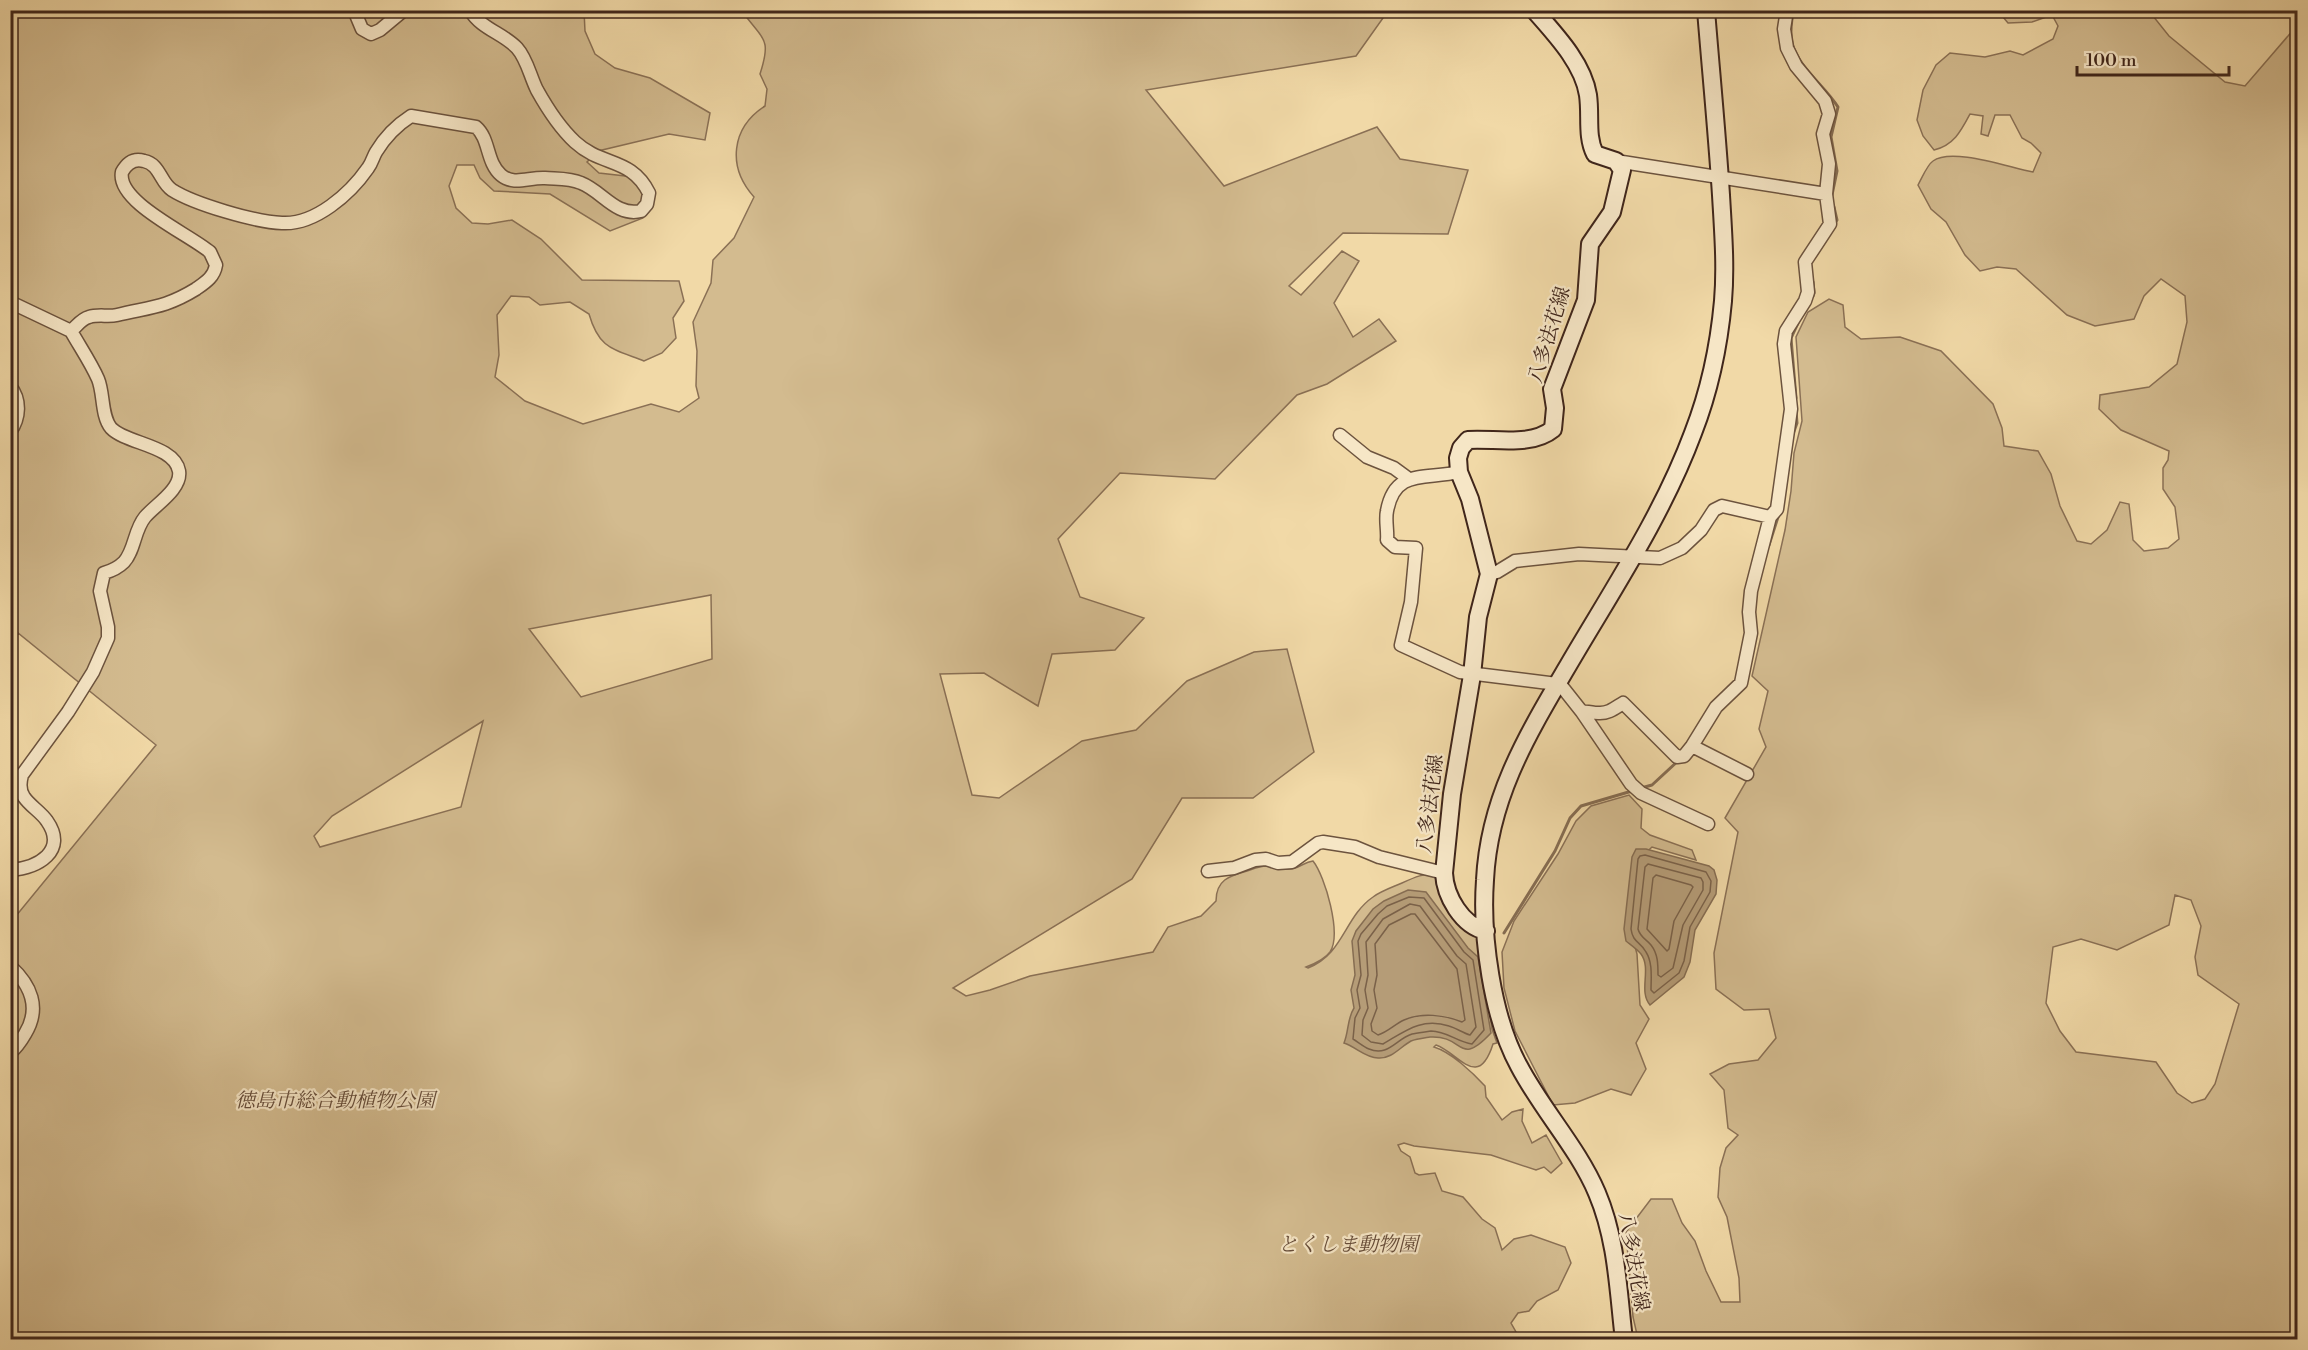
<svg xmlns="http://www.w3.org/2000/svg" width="2308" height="1350" font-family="'Libre Bodoni','Noto Serif JP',serif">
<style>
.green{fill:#d3bb8f;stroke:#8a7055;stroke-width:1.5;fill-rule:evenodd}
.water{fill:#b59c77;stroke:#866d52;stroke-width:1.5}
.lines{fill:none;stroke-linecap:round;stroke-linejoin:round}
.shore{stroke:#7a6149;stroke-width:1.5}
.stream{stroke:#866d52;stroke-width:3}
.minor-casing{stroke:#6c533e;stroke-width:15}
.secondary-casing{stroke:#40261b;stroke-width:20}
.minor{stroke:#f6e6c6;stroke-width:12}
.secondary{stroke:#f6e6c6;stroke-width:16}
.labels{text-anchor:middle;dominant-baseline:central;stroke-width:4.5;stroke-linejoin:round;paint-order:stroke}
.street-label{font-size:20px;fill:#40261b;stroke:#f6e6c6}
.park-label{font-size:20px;font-style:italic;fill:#654b38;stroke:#f6e6c6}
</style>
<rect width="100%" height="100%" fill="#f1d9a7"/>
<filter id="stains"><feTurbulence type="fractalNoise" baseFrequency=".00333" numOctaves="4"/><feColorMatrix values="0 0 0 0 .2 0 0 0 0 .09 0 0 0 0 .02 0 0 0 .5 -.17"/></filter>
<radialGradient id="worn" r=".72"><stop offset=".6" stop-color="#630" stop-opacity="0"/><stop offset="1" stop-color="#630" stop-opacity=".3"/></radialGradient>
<path class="green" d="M11 11H584L585 31 595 54 615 68 650 78 710 113 705 140 669 134 598 151 587 162 599 173 634 177 651 203 643 218 610 231 550 194 494 191 480 178 474 165H457L449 186 456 208 472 223 488 224 512 220 541 239 582 280 679 281 684 301 673 318 676 338 662 353 644 361C613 349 599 349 589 314L570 302 540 305 529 297 511 296 497 315 499 355 495 377 525 401 583 424 651 404 679 412 699 398 696 386 697 351 693 322 711 283 713 260 734 238 754 197C727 167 731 128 765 106L767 89 760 74C771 40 765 41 744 14L717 11H1388L1356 56 1146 90 1224 186 1377 127 1400 159 1468 170 1448 234 1343 233 1289 286 1301 295 1342 251 1359 261 1334 303 1353 337 1379 319 1396 341 1327 384 1297 395 1215 479 1120 473 1058 539 1080 597 1144 618 1115 650 1052 654 1038 706 984 673 940 674 972 795 999 798 1082 741 1136 730 1187 681 1254 652 1287 649 1314 752 1253 798H1182L1132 879 953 988 966 996 990 990 1030 976 1153 952 1168 927 1201 916 1216 901C1216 880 1229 876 1247 871 1253 869 1260 866 1266 866 1276 867 1285 871 1295 868 1302 866 1305 862 1313 861 1325 876 1342 934 1330 952 1325 959 1314 964 1306 967L1308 968C1344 954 1344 917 1373 897 1381 891 1393 887 1402 883 1415 877 1424 873 1438 874L1480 937 1488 1003 1492 1029 1497 1043 1493 1044C1478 1091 1459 1053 1436 1045L1434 1047C1451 1052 1473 1073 1485 1086L1486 1097 1502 1120 1512 1112 1523 1109 1522 1121 1532 1143 1546 1135 1562 1163 1551 1173 1544 1167 1536 1170 1491 1155 1414 1146 1404 1143 1398 1145 1401 1151 1410 1157 1415 1173 1419 1175 1435 1173 1442 1191 1463 1197 1482 1219 1495 1228 1502 1250 1514 1239 1531 1235 1565 1247 1571 1263 1558 1290 1537 1301 1529 1311 1518 1313 1511 1323 1520 1339H11V922L156 745 18 633 11 648ZM711 595 712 659 581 697 529 629ZM483 721 461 807 320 847 314 836 332 816Z
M1998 11H2149L2169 36 2225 82 2245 86 2294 29 2298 31 2297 1339H1638L1633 1317 1626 1232 1651 1199H1672L1682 1223 1695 1241 1706 1271 1721 1302H1740L1739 1278 1727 1217 1718 1197 1720 1168 1726 1148 1738 1135 1728 1128 1724 1090 1710 1074 1729 1064 1758 1060 1776 1038 1769 1009 1744 1010 1716 989 1714 953 1738 832 1725 818 1766 747 1759 729 1768 691 1752 676 1785 530 1791 491 1794 453 1802 421 1796 337 1808 312 1829 299 1843 305 1845 327 1861 339 1900 337 1941 351 1993 404 2002 428 2004 446 2038 451 2051 474 2060 506 2077 541 2091 544 2107 530 2120 502 2129 504 2133 540 2144 551 2168 548 2179 539 2175 507 2163 489V468L2168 460 2169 451 2121 430 2099 409 2100 395 2149 387 2177 364 2187 322 2185 296 2161 279 2144 296 2134 319 2095 326 2067 315 2016 269 1997 267 1980 271 1965 255 1946 222 1931 209 1918 185C1922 178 1927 165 1933 161 1952 147 2010 168 2033 172L2041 153 2031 143 2022 138 2010 115H1995L1988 136 1981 134 1983 116 1970 114C1961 131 1954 145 1934 150L1923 136 1917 120 1923 90 1936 65 1950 53 1985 57 2010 51 2023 55 2053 39 2058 26 2052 15 2032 22 2008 23ZM2175 895 2191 900 2201 926 2195 957 2198 975 2239 1004 2215 1084 2205 1099 2192 1103 2177 1093 2156 1062 2076 1052 2060 1031 2046 1003 2053 947 2081 939 2117 950 2169 925Z
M1629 795 1642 809 1641 828 1650 835 1692 850 1696 860 1652 847 1638 860 1630 928 1637 954 1640 1005 1649 1019 1636 1043 1646 1069 1631 1095 1611 1089 1575 1103 1553 1105 1515 1031 1504 988 1502 952 1514 921 1558 854 1576 821 1591 806Z"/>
<path class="water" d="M1636 849H1646L1709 866 1714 870 1717 880 1716 894 1695 930 1690 962 1684 977 1650 1005C1638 991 1652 969 1641 954 1637 949 1631 945 1626 941L1624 929 1632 857Z
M1408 890 1426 892 1468 948 1478 957 1491 1033C1458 1068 1465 1035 1430 1037 1424 1038 1416 1039 1411 1041 1400 1047 1392 1059 1378 1058 1366 1058 1356 1047 1344 1043 1349 1031 1347 1019 1354 1008L1351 990 1355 975 1352 941 1356 931 1373 909 1384 901Z"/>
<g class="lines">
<path class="shore" d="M1645 855 1706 872 1711 881 1710 892 1690 927 1684 961 1679 973 1654 993 1651 990C1651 978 1653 963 1646 952 1640 941 1633 943 1631 929L1638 859 1640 856Z
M1648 864 1701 878 1703 882V890L1683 925 1673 968 1661 977 1658 975C1658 964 1658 954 1651 945 1646 939 1640 937 1638 929L1645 867Z
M1656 875 1691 885 1693 887 1674 921 1669 949 1667 951 1647 929 1653 878Z
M1409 897 1424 898 1464 952 1473 960 1484 1030 1472 1044C1457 1042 1447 1031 1431 1031 1425 1032 1417 1033 1412 1034 1396 1039 1388 1057 1369 1049 1364 1047 1358 1042 1353 1039L1355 1018 1360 1008 1357 990 1361 975 1358 941 1361 934 1378 914 1387 906Z
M1410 904 1420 906 1457 956 1466 964 1476 1027 1470 1035C1463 1033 1456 1028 1449 1026 1421 1017 1404 1032 1383 1044L1371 1042 1362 1035 1363 1020 1368 1008 1365 990 1368 975 1366 942 1383 919Z
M1411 914H1415L1457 969 1465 1020 1462 1022C1444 1015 1422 1012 1404 1020 1395 1024 1388 1032 1378 1035L1372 1031 1371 1024 1377 1008 1374 990 1377 975 1375 944 1389 925Z"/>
<path class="stream" d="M1793 10C1792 21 1789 33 1792 43 1798 67 1825 86 1838 107L1831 137 1837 171 1832 195
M1834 207 1837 220 1835 223
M1813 296 1814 293 1813 282
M1796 398 1791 338 1798 323
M1793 434 1797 423 1796 411
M1769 545 1779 514
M1641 788 1652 785 1678 761
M1504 933 1555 851 1570 818 1581 806 1632 791"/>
<g class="minor-casing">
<path id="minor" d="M354 10 362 29 371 34 380 30 404 10
M1787 10 1784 29 1787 48 1796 66 1825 101 1829 114 1823 134 1829 164 1826 194
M10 302 71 331C77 326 81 319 89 317 98 314 108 317 117 315 150 307 165 308 196 289 206 282 214 277 216 265L210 252C189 234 116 202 122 172 127 163 134 158 144 161 160 164 160 182 172 190 194 204 255 222 282 223 315 225 350 194 368 168 372 163 373 157 376 152 385 137 397 125 411 116L476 127C490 139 486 162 501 175 514 186 529 177 545 178 557 179 570 178 581 183 602 191 616 217 641 211L647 204 649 193C631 157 602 167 575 142 560 128 547 108 537 90 530 76 527 59 517 48 503 33 481 29 470 10
M10 386C21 400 20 418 10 432
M1340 435 1367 457 1394 468 1409 479
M1459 472C1425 480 1395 468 1387 511 1385 520 1388 531 1387 540L1395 547 1416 548 1411 602 1401 645 1460 672 1557 684 1563 688 1582 712C1589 711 1592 713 1598 713 1608 714 1615 708 1623 703L1677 757 1684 756 1692 746 1716 707 1741 683 1751 633 1749 612 1751 591 1770 517
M1489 574 1497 572 1515 561 1579 554 1660 558 1682 548 1701 530 1714 510 1722 506 1770 517 1777 509 1791 409 1784 344 1786 331 1805 301 1808 292 1805 262 1830 224 1826 194 1616 161
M1582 712 1631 784 1641 793 1708 824
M1692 746 1747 774
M10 870C38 868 68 851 47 821 41 812 30 806 24 797 19 790 20 782 22 775L68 712 93 672 108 638V627L100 591 104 573C111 571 118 568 124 562 135 550 134 530 145 517 155 505 182 489 179 471 174 445 126 444 111 428 101 416 104 393 98 379 91 363 80 347 71 331
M1208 871 1234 868 1255 860 1266 859 1278 863 1292 862 1318 843 1323 842 1355 847 1379 857 1444 873
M10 966C31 985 41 1008 25 1034 21 1041 17 1047 10 1053"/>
</g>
<g class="secondary-casing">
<path id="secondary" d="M1486 931C1462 926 1445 896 1444 873L1452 794 1472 675 1478 617 1489 574 1470 499 1459 472 1458 458 1461 448 1468 440C1495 438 1531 447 1553 429L1555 408 1552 389 1586 300 1590 244 1612 212 1622 170 1616 161 1595 154C1586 136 1591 116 1588 95 1583 63 1555 34 1534 10
M1624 1340C1618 1290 1617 1240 1597 1193 1578 1148 1542 1110 1519 1066 1492 1017 1481 936 1485 880 1489 797 1528 734 1569 664 1613 589 1663 514 1693 433 1709 392 1719 345 1723 301 1726 266 1723 230 1721 195 1717 133 1711 72 1706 10"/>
</g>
<use href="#minor" class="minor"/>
<use href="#secondary" class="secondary"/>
</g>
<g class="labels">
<g class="street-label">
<text transform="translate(1550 335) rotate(-73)">八多法花線</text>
<text transform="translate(1431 804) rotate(-83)">八多法花線</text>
<text transform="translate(1633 1262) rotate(80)">八多法花線</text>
</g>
<g class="park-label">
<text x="335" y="1101">徳島市総合動植物公園</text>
<text x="1348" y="1245">とくしま動物園</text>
</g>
</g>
<rect width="2308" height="1350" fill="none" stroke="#f1d9a7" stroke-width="36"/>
<rect x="12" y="12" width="2284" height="1326" fill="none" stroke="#40261b" stroke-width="3"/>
<rect x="18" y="18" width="2272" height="1314" fill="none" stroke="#40261b" stroke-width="1.5"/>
<path d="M2077 66v9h152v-9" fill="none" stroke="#40261b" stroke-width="3"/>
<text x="2086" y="66" font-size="18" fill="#40261b" stroke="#f6e6c6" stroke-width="4.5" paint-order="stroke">100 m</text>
<rect width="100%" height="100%" filter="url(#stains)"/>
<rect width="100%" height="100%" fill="url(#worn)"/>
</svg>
